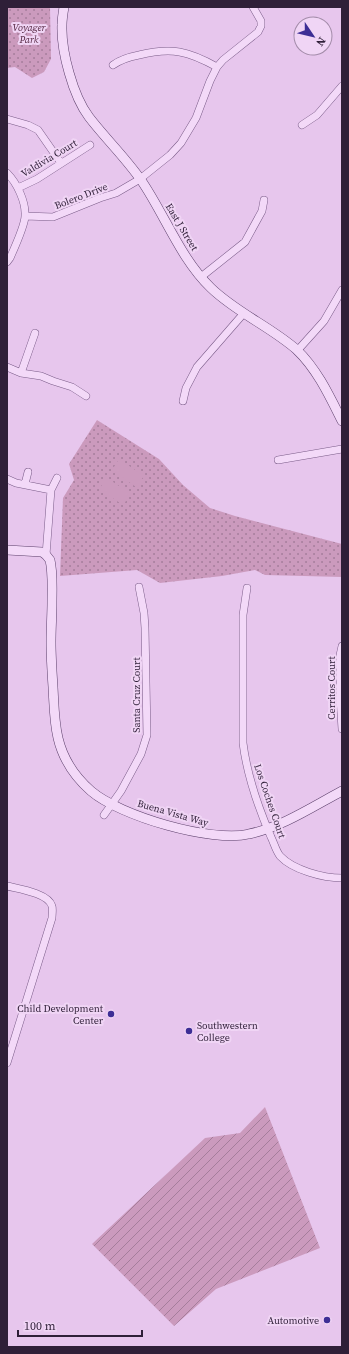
<svg xmlns="http://www.w3.org/2000/svg" width="349" height="1354" font-family="'Source Serif 4',serif">
<style>
.park{fill:url(#park-dots)}
.garden{fill:url(#garden-furrows)}
.pitch{fill:#cb9abd}
.lines{fill:none;stroke-linecap:round;stroke-linejoin:round}
.street-casing{stroke:#7a5c88;stroke-width:8}
.secondary-casing{stroke:#5b3f6a;stroke-width:10}
.street{stroke:#f3d9f8;stroke-width:7}
.secondary{stroke:#f3d9f8;stroke-width:9}
.poi-dot{fill:#3d2e95;stroke:#f0d5f5;stroke-width:1.5}
.labels{text-anchor:middle;dominant-baseline:central;stroke-width:4;stroke-linejoin:round;paint-order:stroke}
.park-label{font-size:10px;font-style:italic;fill:#542741;stroke:#f0d5f5}
.street-label{font-size:10px;fill:#2f1f38;stroke:#f0d5f5}
.poi-label{font-size:10px;fill:#2f1f38;stroke:#f0d5f5;text-anchor:end}
</style>
<defs>
<pattern id="park-dots" width="8" height="8" patternUnits="userSpaceOnUse"><rect width="8" height="8" fill="#cb9abd"/><path d="M2 2h.1M6 6h.1" fill="none" stroke="#a57d9b" stroke-width="1.8" stroke-linecap="round"/></pattern>
<pattern id="garden-furrows" width="10" height="10" patternUnits="userSpaceOnUse"><rect width="10" height="10" fill="#cb9abd"/><path d="M-1 1l2-2M0 10L10 0M9 11l2-2" fill="none" stroke="#a57d9b"/></pattern>
</defs>
<rect width="100%" height="100%" fill="#e7c6ed"/>
<path class="park" d="M7 7H50L51 59 44 72 32 78 15 67 7 68Z
M97 420 159 459 183 485 210 508 235 516 342 544V577L265 575 255 570 222 576 160 583 137 570 60 576 63 498 74 480 69 464Z"/>
<path class="garden" d="M265 1107 320 1248 216 1289 174 1326 92 1244 205 1138 240 1133Z"/>
<path class="pitch" d="M119 459 144 476 136 487 112 470Z
M107 478 131 494 123 505 99 489Z"/>
<g class="lines">
<g class="street-casing">
<path id="street" d="M113 65C121 59 129 57 139 55 172 47 188 51 217 67
M7 119 28 125 38 130 61 163
M302 125 317 115 342 86
M7 173C17 183 26 202 25 216 25 225 14 249 10 258L7 262
M18 188 37 179 90 145
M25 216 53 217 100 198 116 193 140 179 170 155 181 143 196 118 210 81 217 67 223 60 258 32 261 26V21L253 7
M201 277 245 242 262 211 264 200
M297 351 324 321 342 290
M7 367 21 373 41 376 53 381 72 387 86 396
M21 373 35 333
M183 401 186 388 197 367 244 313
M278 460 342 449
M7 479 16 483 51 490
M25 484 28 472
M46 555 51 490 57 478
M247 588 243 615V743C247 775 258 807 271 837 274 843 276 851 280 856 293 870 323 878 342 878
M342 646 340 655V698L342 729
M104 815 121 791 141 754 147 735 145 628 144 613 139 587
M7 886C19 889 48 893 52 906 53 909 52 915 52 918L7 1063"/>
</g>
<g class="secondary-casing">
<path id="secondary" d="M64 7C63 13 62 19 62 25 61 51 73 96 89 117 105 138 125 157 141 180 165 215 180 258 211 288 237 313 271 327 297 350 317 369 330 397 342 421
M7 550 42 552 46 555 50 560C53 573 52 588 52 602 52 615 51 628 51 642 51 657 52 672 53 687 54 704 54 721 58 738 63 759 75 777 91 791 120 816 212 843 249 834 282 827 312 807 342 791"/>
</g>
<use href="#street" class="street"/>
<use href="#secondary" class="secondary"/>
</g>
<g class="poi-dot">
<circle cx="111" cy="1014" r="4"/>
<circle cx="189" cy="1031" r="4"/>
<circle cx="327" cy="1320" r="4"/>
</g>
<g class="labels">
<g class="park-label">
<text x="29" y="27">Voyager<tspan x="29" dy="12">Park</tspan></text>
</g>
<g class="street-label">
<text transform="translate(49 158) rotate(-31)">Valdivia Court</text>
<text transform="translate(81 196) rotate(-21)">Bolero Drive</text>
<text transform="translate(182 227) rotate(59)">East J Street</text>
<text transform="translate(331 688) rotate(-90)">Cerritos Court</text>
<text transform="translate(136 695) rotate(-90)">Santa Cruz Court</text>
<text transform="translate(270 801) rotate(71)">Los Coches Court</text>
<text transform="translate(173 813) rotate(16)">Buena Vista Way</text>
</g>
<g class="poi-label">
<text x="103" y="1008">Child Development<tspan x="103" dy="12">Center</tspan></text>
<text x="197" y="1025" text-anchor="start">Southwestern<tspan x="197" dy="12">College</tspan></text>
<text x="319" y="1320">Automotive</text>
</g>
</g>
<rect width="349" height="1354" fill="none" stroke="#2f1f38" stroke-width="16"/>
<g transform="translate(313 36) rotate(125)"><circle r="19" fill="#f0d5f5" stroke="#a38ca9"/>
<path d="M0-3L7 15L0 10L-7 15Z" fill="#3d2e95"/>
<text y="-6" font-size="11" font-weight="bold" text-anchor="middle" fill="#2f1f38">N</text>
</g>
<path d="M18 1330v6h124v-6" fill="none" stroke="#2f1f38" stroke-width="2"/>
<text x="24" y="1330" font-size="12" fill="#2f1f38" stroke="#f0d5f5" stroke-width="3" paint-order="stroke">100 m</text>
</svg>
